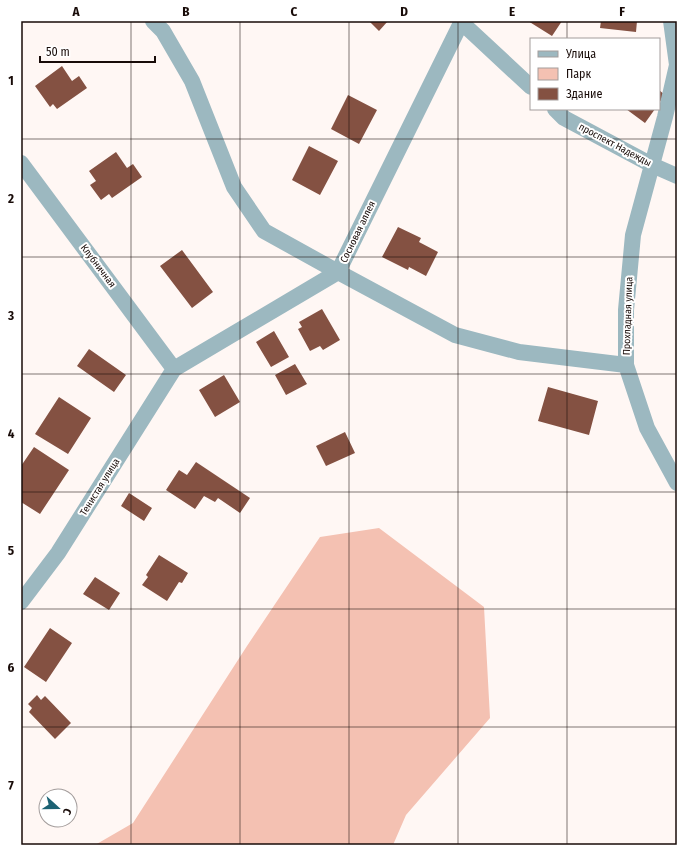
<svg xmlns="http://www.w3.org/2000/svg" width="698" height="866" font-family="'Fira Sans Condensed',sans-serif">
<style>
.green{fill:#f4c1b2}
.building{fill:#845142}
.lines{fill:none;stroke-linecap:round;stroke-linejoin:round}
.minor{stroke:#9cb8c0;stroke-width:16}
.grid{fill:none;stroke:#180b08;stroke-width:1;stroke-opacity:0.55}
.labels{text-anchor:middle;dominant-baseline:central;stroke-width:4;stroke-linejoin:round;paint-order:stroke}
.street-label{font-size:10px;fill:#180b08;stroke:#fff}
.neatline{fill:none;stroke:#180b08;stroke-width:1.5}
.grid-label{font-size:13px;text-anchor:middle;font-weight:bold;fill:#180b08}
</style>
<rect width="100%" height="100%" fill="#fff7f4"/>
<path class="green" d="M379 528 484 607 490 718 406 815 393 845H95L133 823 247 646 320 537Z"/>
<path class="building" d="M369 21H388L379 31Z
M528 21H562L552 36Z
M601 21H637L636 32 600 28Z
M62 66 72 81 79 76 87 88 57 109 53 104 50 107 35 86Z
M659 90 665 95 659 103Z
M348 95 377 110 359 144 331 129Z
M626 109H655L645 123Z
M309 146 338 161 320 195 292 180Z
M116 152 127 168 133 164 142 177 112 198 109 194 101 200 90 185 96 181 89 171Z
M398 227 421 238 419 242 438 252 426 276 409 267 408 270 382 257Z
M182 250 213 292 192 308 160 266Z
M322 309 340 340 323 350 320 346 310 351 298 329 302 327 299 322Z
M274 331 289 357 271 367 256 342Z
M89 349 126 375 114 392 77 366Z
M295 364 307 384 286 395 275 375Z
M224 375 240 402 215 417 199 390Z
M548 387 598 401 589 435 538 421Z
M59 397 91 418 68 454 35 434Z
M345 432 355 453 326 466 316 446Z
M34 447 69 470 40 514 21 502V466Z
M196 462 250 498 240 513 218 498 215 502 204 496 195 509 166 490 179 470 187 475Z
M129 493 152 508 144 521 121 506Z
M159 555 188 573 182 583 179 582 167 601 142 585 148 577 146 575Z
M95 577 120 593 109 610 83 594Z
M50 628 72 643 46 682 24 667Z
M37 695 41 700 45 696 71 723 55 739 29 712 32 708 28 704Z"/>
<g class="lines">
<path class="minor" d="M153 21 163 31 192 81 234 187 264 231 338 272 455 335 519 352 626 365
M460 21 531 87
M671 21 677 65 665 117 633 235 626 310V365L647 428 677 483
M555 109 564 118 652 165 677 176
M21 163 174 369
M21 602 58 553 174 369 338 272 462 21"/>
</g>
<path class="grid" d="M131 21V845M240 21V845M349 21V845M458 21V845M567 21V39M567 109V845M21 139H677M21 257H677M21 374H677M21 492H677M21 609H677M21 727H677"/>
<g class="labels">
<g class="street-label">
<text transform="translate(615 145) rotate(28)">проспект Надежды</text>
<text transform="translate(358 232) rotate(-64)">Сосновая аллея</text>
<text transform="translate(98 266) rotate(53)">Клубничная</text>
<text transform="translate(628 316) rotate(-88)">Прохладная улица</text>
<text transform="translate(100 487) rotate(-58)">Тенистая улица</text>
</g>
</g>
<rect width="698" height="866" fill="none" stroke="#ffffff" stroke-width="44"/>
<rect x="530" y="38" width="130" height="72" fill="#ffffff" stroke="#a39d9c"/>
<rect x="538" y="51" width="20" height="6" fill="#9cb8c0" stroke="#a39d9c"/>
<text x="566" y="58" font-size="12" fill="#180b08">Улица</text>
<rect x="538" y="68" width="20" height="12" fill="#f4c1b2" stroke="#a39d9c"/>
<text x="566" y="78" font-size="12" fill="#180b08">Парк</text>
<rect x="538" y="88" width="20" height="12" fill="#845142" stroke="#a39d9c"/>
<text x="566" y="98" font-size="12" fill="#180b08">Здание</text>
<g transform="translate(58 808) rotate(111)"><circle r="19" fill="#ffffff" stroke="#a39d9c"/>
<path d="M0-3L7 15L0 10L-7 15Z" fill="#1c6273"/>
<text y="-6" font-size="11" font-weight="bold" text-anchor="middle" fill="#180b08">С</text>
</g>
<path d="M40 56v6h115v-6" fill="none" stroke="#180b08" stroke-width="2"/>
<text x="46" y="56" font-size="12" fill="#180b08" stroke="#ffffff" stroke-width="3" paint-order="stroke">50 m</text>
<rect x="22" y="22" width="654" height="822" class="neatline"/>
<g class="grid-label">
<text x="76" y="16">A</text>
<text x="186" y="16">B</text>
<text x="294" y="16">C</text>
<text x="404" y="16">D</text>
<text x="512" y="16">E</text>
<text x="622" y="16">F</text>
<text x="11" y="85">1</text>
<text x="11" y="203">2</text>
<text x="11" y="320">3</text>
<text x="11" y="438">4</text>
<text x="11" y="555">5</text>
<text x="11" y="672">6</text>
<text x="11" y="790">7</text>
</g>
</svg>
